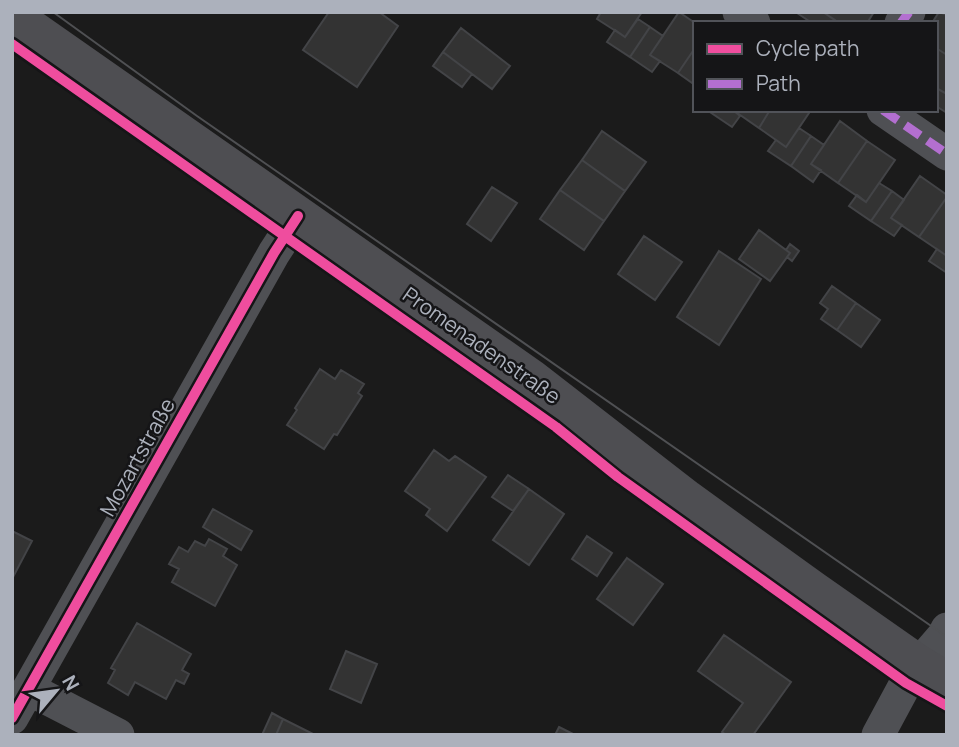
<svg xmlns="http://www.w3.org/2000/svg" width="959" height="747" font-family="Manrope,sans-serif">
<style>
.building{fill:#333;stroke:#434447;stroke-width:2}
.lines{fill:none;stroke-linecap:round;stroke-linejoin:round}
.minor{stroke:#4f5054;stroke-width:33}
.secondary{stroke:#4e4e52;stroke-width:38}
.tram{stroke:#4f5053;stroke-width:2}
.quiet{stroke:#b36fd0;stroke-width:9;stroke-dasharray:18 9;stroke-linecap:butt}
.cycleway-casing{stroke:#151517;stroke-width:15}
.cycleway{stroke:#ef4d9e;stroke-width:10}
.labels{text-anchor:middle;dominant-baseline:central;stroke-width:5;stroke-linejoin:round;paint-order:stroke}
.street-label{font-size:21px;fill:#acb1bc;stroke:#151517}
</style>
<rect width="100%" height="100%" fill="#1b1b1b"/>
<path class="building" d="M329 12H379L398 26 357 87 303 50Z
M601 12H642L625 37 597 19Z
M679 12 695 23V48L678 73 650 55Z
M823 12H874L867 23H839Z
M823 12 835 20 833 23H812L797 13Z
M939 12 947 15V55L936 48V23H932Z
M638 19 650 27 630 57 607 42 615 30 625 37Z
M650 27 663 36 650 55 660 61 652 72 630 57Z
M461 28 510 66 492 89 443 52Z
M695 48V85L678 73Z
M936 48 947 55V94L936 88Z
M443 52 472 74 462 87 433 66Z
M936 88 947 94V113L936 106Z
M712 110H733L740 116 732 127 710 112Z
M733 110H770L759 128Z
M770 110H811L786 147 759 128Z
M840 121 867 141 838 183 811 164Z
M799 128 811 136 791 166 768 151 776 140 786 147Z
M602 131 646 162 625 191 582 160Z
M811 136 824 145 811 164 821 170 813 182 791 166Z
M867 141 895 160 866 202 838 183Z
M582 160 625 191 604 221 560 190Z
M920 176 947 195V197L919 237 891 218Z
M879 183 892 191 871 221 849 206 857 195 866 202Z
M492 187 517 203 491 241 467 224Z
M560 190 604 221 584 250 540 219Z
M892 191 904 200 891 218 902 225 894 236 871 221Z
M947 197V256L919 237Z
M759 230 790 253 770 281 739 259Z
M644 236 682 262 655 300 618 274Z
M790 244 799 251 792 261 787 257 790 253 786 250Z
M937 249 947 256V273L929 261Z
M719 251 761 279 719 345 677 317Z
M832 286 856 303 837 330 821 319 828 309 820 303Z
M856 303 880 320 861 347 837 330Z
M320 369 335 379 341 370 364 384 358 393 362 396 337 435 334 434 324 449 287 425 297 410 295 408Z
M434 450 449 461 455 456 486 477 447 531 426 515 430 509 405 491Z
M508 475 529 489 513 511 492 497Z
M529 489 564 514 529 565 493 540Z
M213 509 252 531 241 550 203 527Z
M12 531 32 541 12 579Z
M587 536 612 553 597 576 572 559Z
M209 539 227 549 223 556 237 565 215 606 172 582 179 569 169 564 179 547 188 552 195 541 205 546Z
M627 558 663 584 633 625 597 599Z
M137 623 191 654 182 670 189 674 184 684 176 680 166 699 135 682 128 695 108 683 115 670 111 668Z
M724 635 791 682 753 735H726L722 732 743 703 698 671Z
M346 651 377 664 361 703 330 689Z
M272 713 283 719 276 735H262Z
M283 719 315 735H276Z
M559 727 575 735H555Z"/>
<g class="lines">
<path class="minor" d="M739 12 754 23
M901 23 909 12
M883 110 947 154
M29 689 118 735
M12 718 274 253 298 216
M878 735 906 683 919 664 944 635 947 629"/>
<path class="secondary" d="M12 15 531 378 687 499 813 590 919 664 947 681"/>
<path class="tram" d="M53 12 197 116 947 637"/>
<path class="quiet" d="M901 23 909 12
M883 110 947 154"/>
<g class="cycleway-casing">
<path id="cycleway" d="M12 44 556 427 618 477 906 683 947 706
M12 718 274 253 298 216"/>
</g>
<use href="#cycleway" class="cycleway"/>
</g>
<g class="labels">
<g class="street-label">
<text transform="translate(482 345) rotate(35)">Promenadenstraße</text>
<text transform="translate(137 457) rotate(-61)">Mozartstraße</text>
</g>
</g>
<rect width="959" height="747" fill="none" stroke="#acb1bc" stroke-width="28"/>
<rect x="693" y="21" width="245" height="91" fill="#151517" stroke="#515359" stroke-width="2"/>
<rect x="707" y="44" width="35" height="10" fill="#ef4d9e" stroke="#515359" stroke-width="2"/>
<text x="756" y="56" font-size="21" fill="#acb1bc">Cycle path</text>
<rect x="707" y="79" width="35" height="10" fill="#b36fd0" stroke="#515359" stroke-width="2"/>
<text x="756" y="91" font-size="21" fill="#acb1bc">Path</text>
<g transform="translate(56 691) rotate(61)" stroke="#151517" stroke-width="5" paint-order="stroke">
<path d="M0-5L12 26L0 18L-12 26Z" fill="#acb1bc"/>
<text y="-10" font-size="19" font-weight="bold" text-anchor="middle" fill="#acb1bc">N</text>
</g>
</svg>
